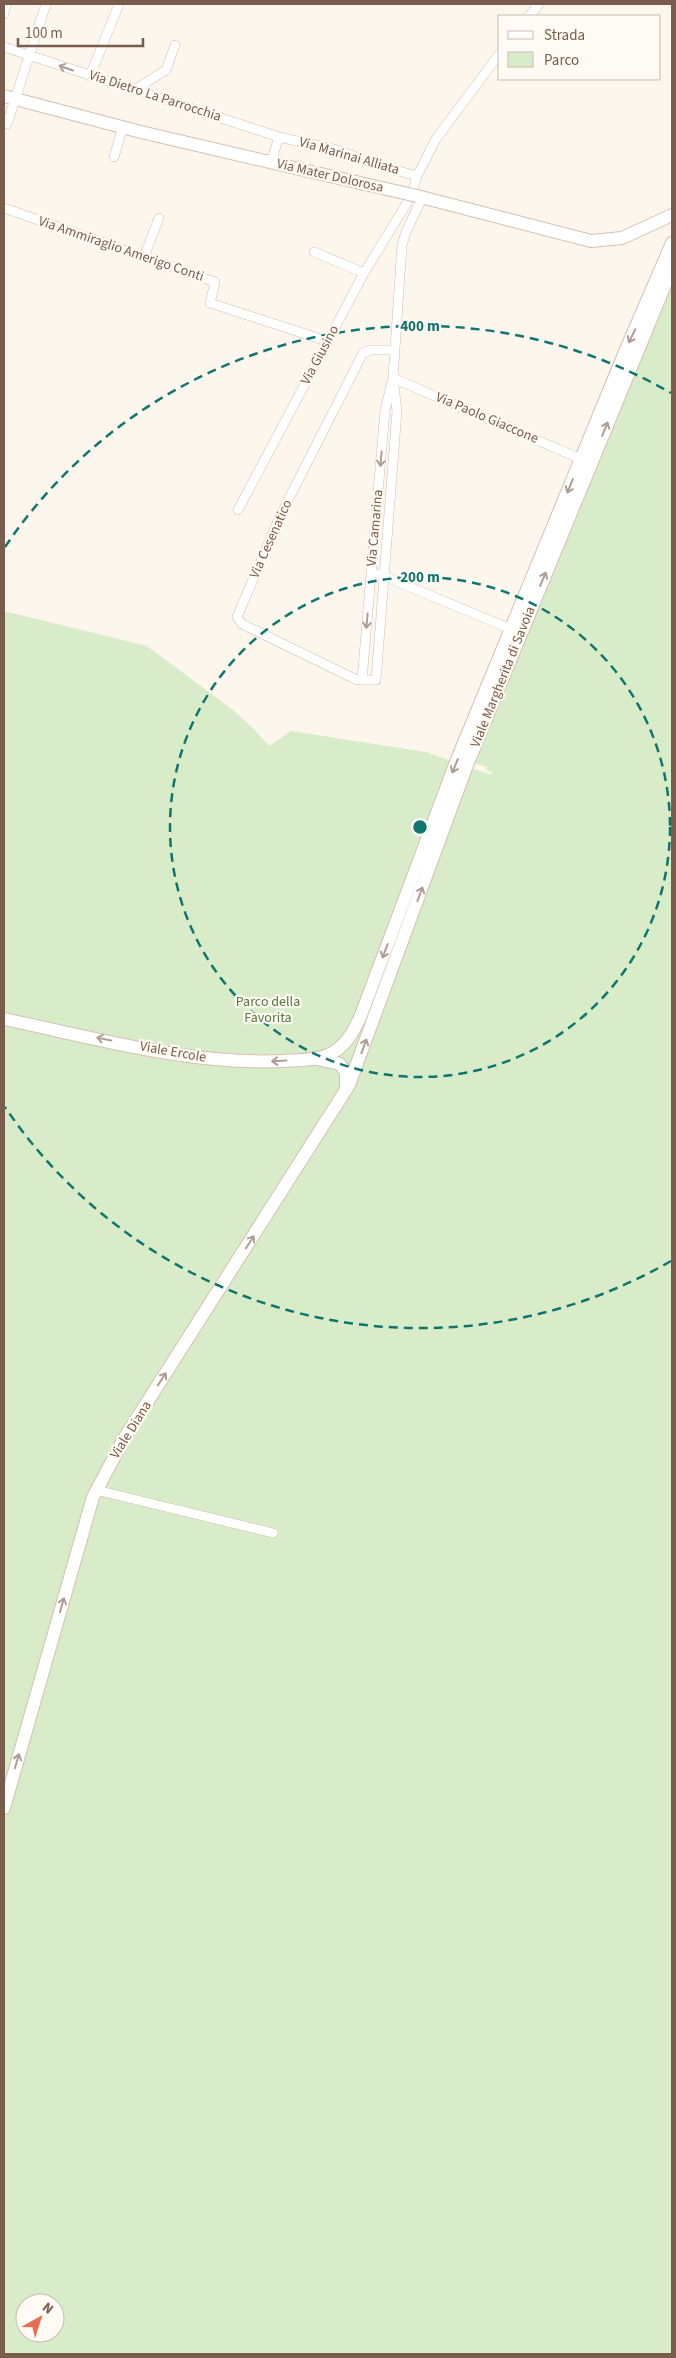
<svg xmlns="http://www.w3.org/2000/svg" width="676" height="2358" font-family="'Source Sans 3',sans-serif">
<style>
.green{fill:#d8ecc9;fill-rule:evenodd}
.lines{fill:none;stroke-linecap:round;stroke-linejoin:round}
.street-casing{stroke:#d1beb0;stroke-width:10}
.secondary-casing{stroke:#d6c0b0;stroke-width:14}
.street{stroke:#fff;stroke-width:9}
.secondary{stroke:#fff;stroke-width:12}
.secondary-bridge-casing{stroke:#d6c0b0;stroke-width:14;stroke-linecap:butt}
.secondary-bridge{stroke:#fff;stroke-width:12}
.oneway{stroke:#af9d94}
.ring{fill:none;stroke:#0f766e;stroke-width:2.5;stroke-dasharray:9 6}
.labels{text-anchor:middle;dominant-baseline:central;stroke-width:4.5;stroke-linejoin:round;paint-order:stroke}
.street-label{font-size:14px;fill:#7a5c4d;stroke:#fffaf3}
.park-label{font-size:14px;fill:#537a41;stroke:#fffaf3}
.centre{fill:#0f766e;stroke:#fffaf3;stroke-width:2.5}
.ring-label{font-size:15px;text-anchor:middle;font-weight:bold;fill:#0f766e;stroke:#fffaf3;stroke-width:4.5;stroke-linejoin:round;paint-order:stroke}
</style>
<rect width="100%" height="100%" fill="#fdf6ec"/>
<path class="green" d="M672 286V2354H4V611L147 646 233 710 253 728 269 746 291 731 426 752 491 775 492 772 486 770 487 767 474 763ZM25 2303H55V2333H25Z"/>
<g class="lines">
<g class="street-casing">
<path id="street" d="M4 14 6 4
M529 16 539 4
M4 47 279 137
M90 76 119 4
M134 90 166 70 175 45
M7 124 46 4
M114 157 123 127
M271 162 279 137 337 150 384 167 417 176 436 139 500 53
M414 187 417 176
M4 208 215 282 210 303 327 341
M314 252 364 273
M144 257 159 218
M393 378 397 411 376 680H357L242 624 237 617 281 514 363 353 370 350H395
M393 378 581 459
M238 510 364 273 407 203
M379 574 511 629
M362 680 385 410 393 378 402 245 406 232 422 198
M96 1490 273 1533"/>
</g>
<g class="secondary-casing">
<path id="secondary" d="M4 96 141 132 295 168
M417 196 591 241 622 238 672 215
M4 1019C95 1038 189 1065 282 1061 297 1060 314 1061 328 1055 345 1048 354 1031 361 1015L456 762 627 347 672 243
M317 1059 340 1064 346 1073V1086
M4 1808 93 1497 125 1437 349 1085 467 765 672 268"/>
</g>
<use href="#street" class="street"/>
<use href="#secondary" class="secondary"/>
<g class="secondary-bridge-casing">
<path id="secondary-bridge" d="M295 168 417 196"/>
</g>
<use href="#secondary-bridge" class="secondary-bridge"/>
</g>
<defs><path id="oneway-shaft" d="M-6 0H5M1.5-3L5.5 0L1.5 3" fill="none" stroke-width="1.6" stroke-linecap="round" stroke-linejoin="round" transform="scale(1.25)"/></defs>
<g class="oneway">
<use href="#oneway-shaft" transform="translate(66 68) rotate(-161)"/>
<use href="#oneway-shaft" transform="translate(632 336) rotate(116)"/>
<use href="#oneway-shaft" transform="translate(605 429) rotate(-68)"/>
<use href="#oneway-shaft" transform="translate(381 459) rotate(95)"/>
<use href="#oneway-shaft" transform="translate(570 486) rotate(112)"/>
<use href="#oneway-shaft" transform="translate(543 579) rotate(-67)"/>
<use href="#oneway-shaft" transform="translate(367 621) rotate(95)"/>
<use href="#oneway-shaft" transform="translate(455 766) rotate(112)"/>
<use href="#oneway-shaft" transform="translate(420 894) rotate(-70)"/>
<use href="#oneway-shaft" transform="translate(385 951) rotate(111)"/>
<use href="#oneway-shaft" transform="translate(104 1039) rotate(-169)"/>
<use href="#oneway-shaft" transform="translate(364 1046) rotate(-70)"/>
<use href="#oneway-shaft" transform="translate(279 1061) rotate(177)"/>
<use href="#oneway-shaft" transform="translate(250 1242) rotate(-57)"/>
<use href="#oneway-shaft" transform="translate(162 1379) rotate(-57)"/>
<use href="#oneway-shaft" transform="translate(62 1605) rotate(-74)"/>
<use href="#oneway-shaft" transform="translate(17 1761) rotate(-74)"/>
</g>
<g class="ring">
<circle cx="420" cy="827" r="250"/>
<path d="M671 1261A501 501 0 0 1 5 1107M5 547A501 501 0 0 1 671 393"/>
</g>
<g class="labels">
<g class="street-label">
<text transform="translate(155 96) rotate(18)">Via Dietro La Parrocchia</text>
<text transform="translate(349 156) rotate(16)">Via Marinai Alliata</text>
<text transform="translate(330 176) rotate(13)">Via Mater Dolorosa</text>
<text transform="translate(121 249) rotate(19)">Via Ammiraglio Amerigo Conti</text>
<text transform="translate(320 355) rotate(-62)">Via Giusino</text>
<text transform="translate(487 418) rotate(23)">Via Paolo Giaccone</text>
<text transform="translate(375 528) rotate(-85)">Via Camarina</text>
<text transform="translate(271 539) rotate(-66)">Via Cesenatico</text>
<text transform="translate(503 677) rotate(-68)">Viale Margherita di Savoia</text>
<text transform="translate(173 1052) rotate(10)">Viale Ercole</text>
<text transform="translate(131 1430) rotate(-58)">Viale Diana</text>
</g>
<g class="park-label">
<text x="268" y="1002">Parco della<tspan x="268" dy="16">Favorita</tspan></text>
</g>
</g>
<circle cx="420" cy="827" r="8" class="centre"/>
<g class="ring-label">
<text x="420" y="331">400 m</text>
<text x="420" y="582">200 m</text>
</g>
<rect width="676" height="2358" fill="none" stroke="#7a5c4d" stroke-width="10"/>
<rect x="498" y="15" width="162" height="65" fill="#fffaf3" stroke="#cabbb1"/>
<rect x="508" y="31" width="25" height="8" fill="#ffffff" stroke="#cabbb1"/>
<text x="544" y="40" font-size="15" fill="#7a5c4d">Strada</text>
<rect x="508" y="52" width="25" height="15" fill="#d8ecc9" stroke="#cabbb1"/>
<text x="544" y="65" font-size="15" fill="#7a5c4d">Parco</text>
<g transform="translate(40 2318) rotate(39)"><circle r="24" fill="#fffaf3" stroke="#cabbb1"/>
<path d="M0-4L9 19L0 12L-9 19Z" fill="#e76f51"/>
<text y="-8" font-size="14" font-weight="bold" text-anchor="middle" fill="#7a5c4d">N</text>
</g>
<path d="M18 38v8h125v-8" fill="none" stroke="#7a5c4d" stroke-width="2.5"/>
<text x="25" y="38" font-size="15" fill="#7a5c4d" stroke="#fffaf3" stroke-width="4" paint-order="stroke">100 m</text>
</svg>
